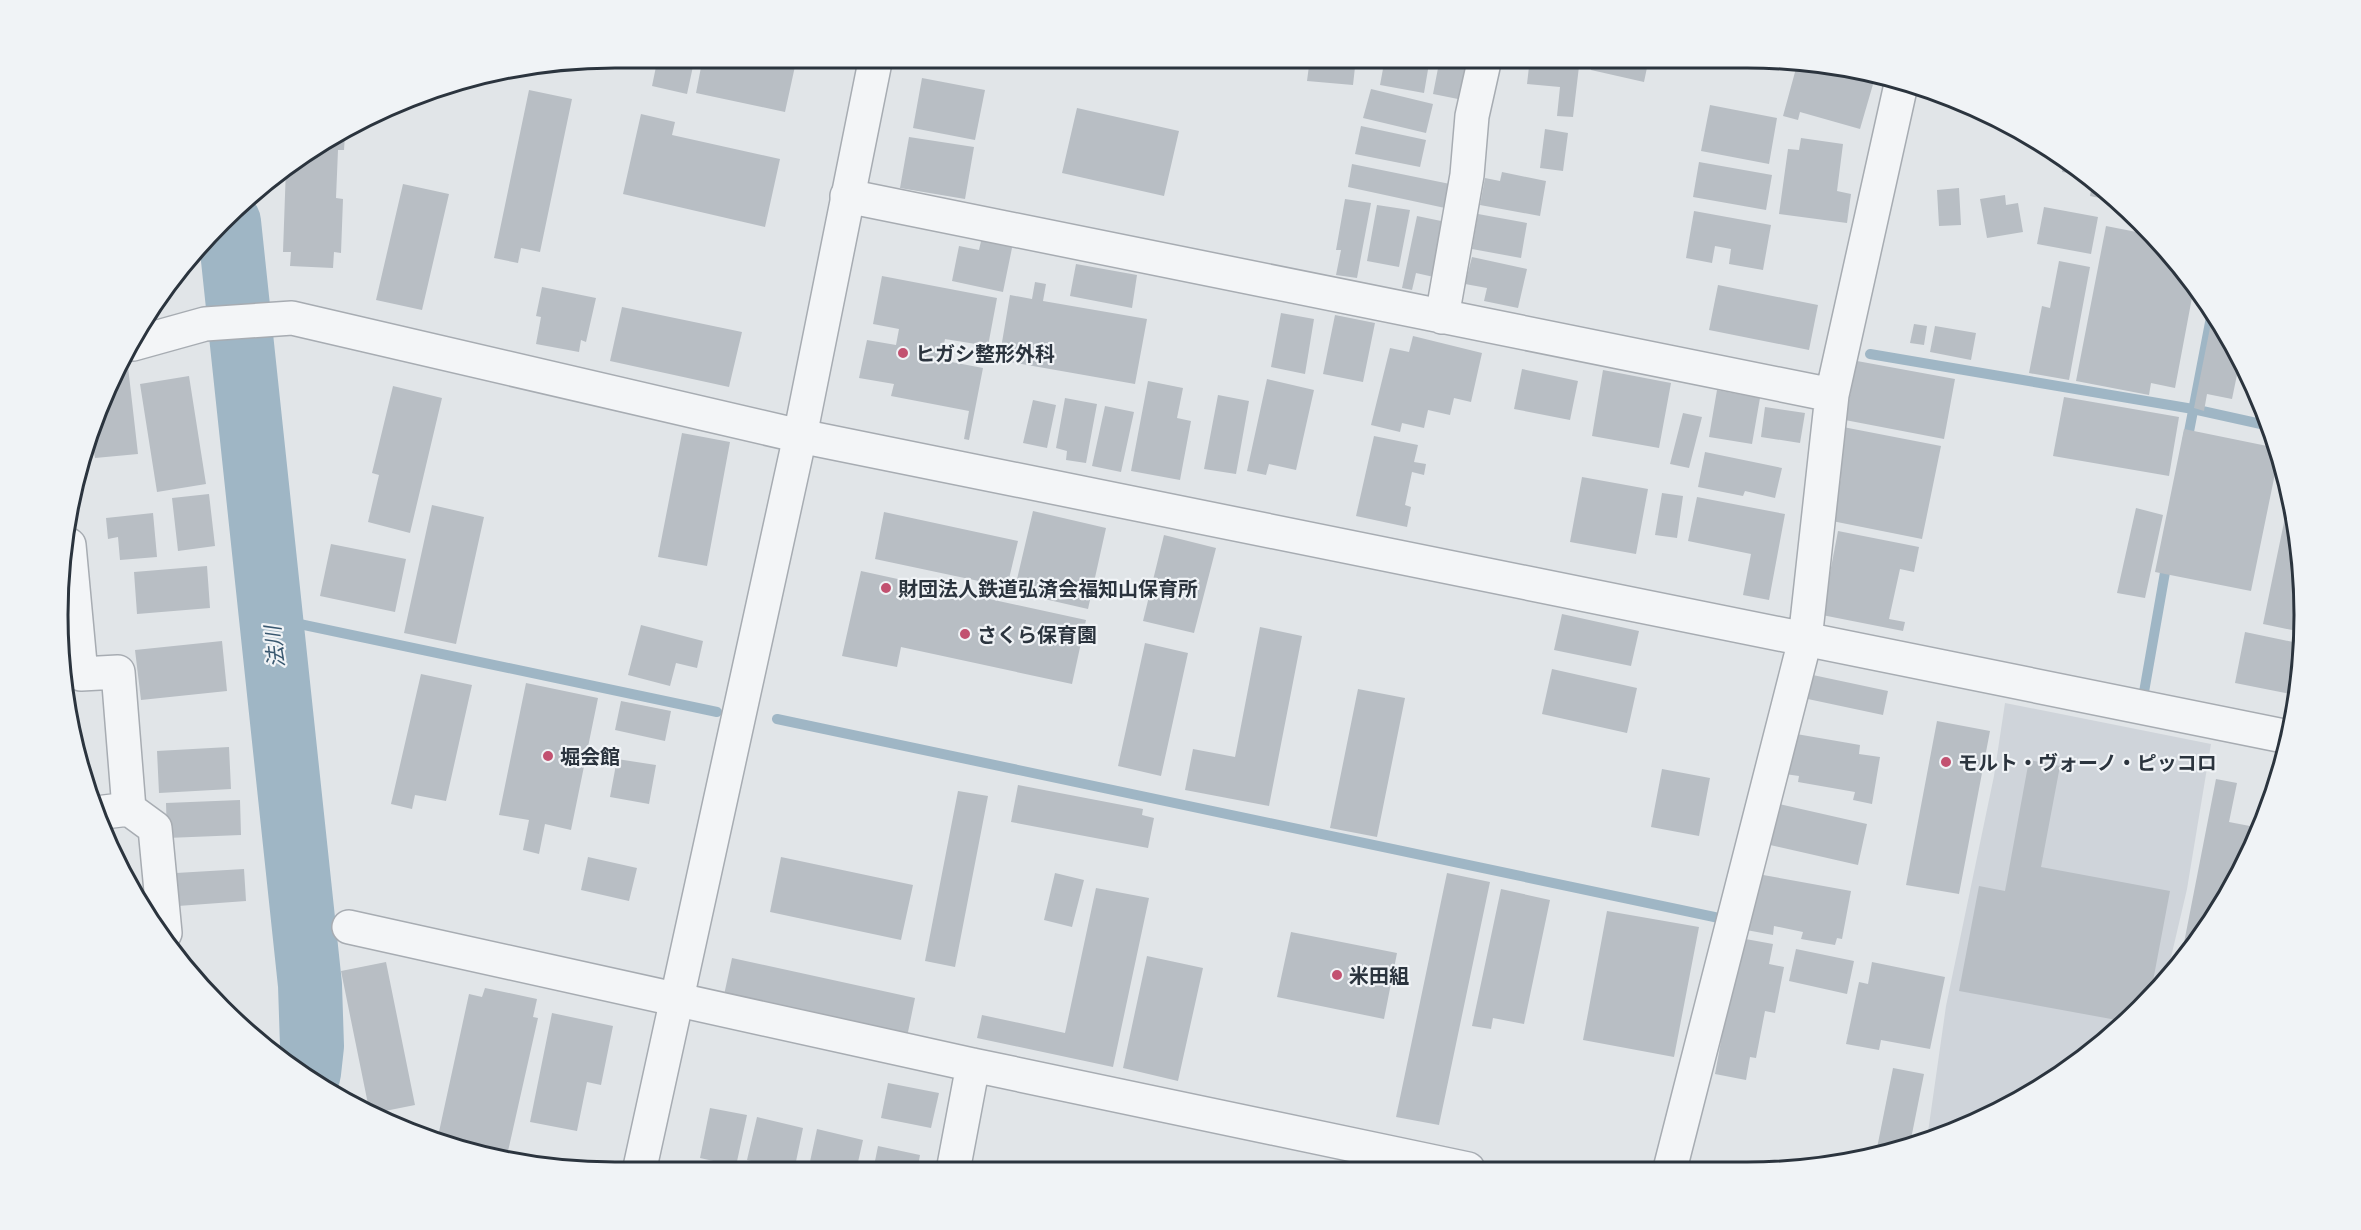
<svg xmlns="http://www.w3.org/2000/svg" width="2361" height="1230" font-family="Quicksand,'Noto Sans JP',sans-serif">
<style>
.built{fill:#cfd4da}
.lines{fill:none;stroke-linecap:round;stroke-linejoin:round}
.stream{stroke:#9fb6c5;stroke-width:10}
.river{stroke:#9fb6c5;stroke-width:64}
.building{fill:#b8bec4}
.minor-casing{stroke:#a7acb2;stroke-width:36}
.tertiary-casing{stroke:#a7acb2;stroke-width:36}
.minor{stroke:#f3f5f7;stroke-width:33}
.tertiary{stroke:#f3f5f7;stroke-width:33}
.poi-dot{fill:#c25170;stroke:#f0f3f6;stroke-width:2}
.labels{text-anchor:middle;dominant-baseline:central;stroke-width:4.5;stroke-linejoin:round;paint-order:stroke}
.poi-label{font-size:20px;font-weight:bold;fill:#2b343e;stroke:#f0f3f6;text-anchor:start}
.water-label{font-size:21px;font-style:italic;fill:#38576f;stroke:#f0f3f6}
.rim{fill:none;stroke:#2b343e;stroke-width:3}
</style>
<rect width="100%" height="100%" fill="#e1e5e8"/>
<path class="built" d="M2005 703 2211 744 2187 889 2165 983 2056 1079 1959 1131 1927 1139 1946 1006 1994 776Z"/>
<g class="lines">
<path class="stream" d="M1870 354 2193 409 2270 426
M2187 442 2212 312
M271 618 717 712
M2144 692 2167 561
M777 719 1719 918"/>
<path class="river" d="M229 222 310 985 312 1046 309 1073"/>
</g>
<path class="building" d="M658 57H695L687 94 652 86Z
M703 57H797L785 112 696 93Z
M1310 58H1356L1353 85 1307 81Z
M1385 58H1430L1424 93 1380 85Z
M1440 58H1471L1463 100 1433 94Z
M1530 58H1580L1573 117 1557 116 1560 87 1527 84Z
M1593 58H1649L1644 82 1591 70Z
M1798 61 1876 74 1860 129 1800 112 1798 120 1783 116Z
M922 78 985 90 975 140 913 128Z
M1371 89 1433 104 1426 133 1363 118Z
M529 90 572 99 540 252 521 248 518 263 494 258Z
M1710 105 1777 118 1769 164 1701 151Z
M1077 108 1179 131 1164 196 1062 173Z
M641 114 675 122 672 135 780 159 765 227 623 194Z
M1361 126 1426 140 1420 167 1355 154Z
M1545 129 1568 133 1563 171 1540 168Z
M345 135 344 150H338L336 198 343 199 341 253 334 252 333 268 290 266 291 252H283L286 167Z
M909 137 974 147 965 199 900 188Z
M1801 138 1843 144 1837 191 1851 194 1847 223 1779 214 1788 149 1799 150Z
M2057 155 2086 173 2090 176 2062 172 2063 166 2056 165Z
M1699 162 1772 175 1766 210 1693 197Z
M1352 164 1450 184 1445 208 1348 187Z
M1502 172 1546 181 1540 216 1480 205 1485 178 1500 181Z
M2093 179 2106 192 2105 199 2090 196Z
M403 184 449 194 422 310 376 300Z
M1959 188 1961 225 1939 226 1937 190Z
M2005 195 2006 205 2018 203 2023 232 1987 238 1980 199Z
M1345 199 1371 203 1357 278 1336 275 1341 250H1336Z
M1377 205 1410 210 1399 267 1367 261Z
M2044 207 2098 217 2091 254 2037 244Z
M1694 211 1771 225 1763 270 1729 264 1731 249 1715 246 1712 263 1686 258Z
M1478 214 1527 223 1521 258 1472 249Z
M1417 216 1446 222 1434 277 1416 273 1412 290 1402 288Z
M2106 226 2152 235 2166 247 2194 287 2175 388 2151 383 2149 395 2076 381Z
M982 237 1013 243 1003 292 952 281 959 246 979 250Z
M1472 257 1527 269 1518 308 1484 301 1487 288 1465 284Z
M2059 261 2090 267 2069 380 2029 373 2042 306 2050 308Z
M1076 264 1137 275 1132 308 1070 296Z
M882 276 997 298 988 346 945 339 941 360 983 368 969 440 964 439 969 411 891 396 894 384 859 378 867 340 896 345 899 329 873 324Z
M1035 282 1046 284 1043 301 1147 319 1135 384 999 360 1010 295 1032 299Z
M1718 285 1818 305 1809 350 1709 330Z
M542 287 596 298 586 342 581 340 579 352 536 344 541 317 536 316Z
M622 307 742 332 729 387 610 361Z
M1281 313 1314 319 1305 374 1271 367Z
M2213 313 2229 336 2245 372 2238 370 2232 399 2207 394 2204 411 2194 408Z
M1335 315 1375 323 1363 382 1323 374Z
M1914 324 1927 326 1924 345 1910 343Z
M1935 326 1976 333 1971 360 1930 352Z
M1413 336 1482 353 1471 402 1454 398 1450 415 1428 410 1424 428 1402 423 1400 432 1371 425 1390 348 1409 352Z
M127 358 138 454 95 458 91 437Z
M1857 361 1955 379 1944 439 1845 420Z
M1522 369 1578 381 1570 420 1514 409Z
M1603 370 1671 383 1659 448 1592 436Z
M189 376 206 484 157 492 140 384Z
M1267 379 1314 390 1296 470 1269 464 1266 475 1247 471Z
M1148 381 1183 388 1177 418 1191 421 1180 480 1131 471Z
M393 386 442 398 410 533 368 522 379 475 372 473Z
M1717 390 1760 398 1752 444 1709 437Z
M1218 395 1249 401 1236 474 1204 469Z
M2064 397 2179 417 2169 476 2053 456Z
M1065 398 1097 404 1086 463 1066 460 1067 451 1056 448Z
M1033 400 1056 405 1047 448 1023 443Z
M1105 406 1134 412 1121 472 1092 466Z
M1765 407 1805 413 1800 443 1761 437Z
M1683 413 1702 417 1689 468 1670 464Z
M1843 427 1941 446 1922 539 1832 521 1841 477 1833 475Z
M2184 429 2277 448 2279 454 2251 591 2155 572Z
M682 433 730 442 707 566 658 557Z
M1374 436 1418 445 1414 462 1426 464 1424 475 1412 472 1405 505 1411 507 1407 527 1356 516Z
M1705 452 1782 468 1775 498 1745 491 1743 496 1698 487Z
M1582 477 1648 489 1636 554 1570 542Z
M1662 493 1683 496 1677 538 1655 535Z
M209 494 215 546 178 551 172 498Z
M1697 497 1785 514 1769 600 1743 595 1751 554 1688 541Z
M2289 498 2299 543 2302 632 2263 624Z
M432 505 484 517 456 644 404 633Z
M2136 508 2163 515 2145 598 2117 593Z
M1033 511 1106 528 1088 609 1014 592Z
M884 512 1018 541 1007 587 875 559Z
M153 513 157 557 120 560 118 537 108 539 106 518Z
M1838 531 1919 547 1914 572 1900 569 1889 619 1905 622 1903 631 1822 615Z
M1164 535 1216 548 1194 633 1143 621Z
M331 544 406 559 395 612 320 596Z
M207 566 210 608 137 614 134 572Z
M861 571 1086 620 1072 684 901 647 897 667 842 656Z
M1562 614 1639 631 1631 666 1554 650Z
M641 625 703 641 697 668 676 663 670 686 628 675Z
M1260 627 1302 636 1269 806 1185 790 1193 749 1235 757Z
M2245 632 2303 644 2295 695 2235 683Z
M222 641 227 691 141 700 135 650Z
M1145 643 1188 653 1161 776 1118 766Z
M1552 669 1637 688 1627 733 1542 714Z
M1794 671 1888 691 1883 715 1789 695Z
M421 674 472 685 446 801 415 795 412 809 391 804Z
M526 683 598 698 571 830 545 824 539 854 523 850 529 820 499 815Z
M1358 689 1405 698 1377 837 1330 828Z
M621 701 671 711 665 741 615 730Z
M1937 721 1990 731 1959 894 1906 885Z
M1779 731 1860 745 1859 754 1880 757 1872 804 1853 800 1855 792 1798 782 1799 776 1785 774Z
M229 747 231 789 159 793 157 751Z
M617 759 656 765 649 804 610 797Z
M2029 760 2060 766 2041 867 2170 891 2150 997 2122 1021 1959 991 1979 886 2005 891Z
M1662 769 1710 778 1699 836 1651 827Z
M2216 779 2237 783 2229 822 2255 827 2246 862 2188 949 2183 948Z
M1018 785 1143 809 1142 815 1154 818 1148 848 1011 822Z
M958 791 988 796 955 967 925 961Z
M240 800 241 835 167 838 166 803Z
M1766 801 1867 824 1858 865 1757 842Z
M588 857 637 868 629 901 581 890Z
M781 857 913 885 901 940 770 912Z
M244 869 246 901 178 906 176 873Z
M1055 873 1084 880 1072 927 1044 920Z
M1447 873 1490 882 1439 1125 1396 1117Z
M1752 873 1851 891 1842 939 1837 938 1835 945 1801 939 1803 932 1774 926 1773 935 1741 929Z
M1096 888 1149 898 1113 1067 977 1038 982 1015 1065 1033Z
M1501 889 1550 900 1524 1024 1493 1018 1491 1029 1472 1026Z
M1607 911 1699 927 1674 1057 1583 1040Z
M1291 932 1397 953 1384 1019 1277 997Z
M1740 938 1773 944 1769 964 1784 967 1775 1013 1765 1011 1756 1058 1750 1057 1746 1080 1715 1074Z
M1796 949 1854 961 1847 994 1789 981Z
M1147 956 1203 968 1178 1081 1123 1068Z
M732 958 915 998 907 1037 724 995Z
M386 962 415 1105 370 1114 341 971Z
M1872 962 1945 977 1930 1049 1881 1040 1879 1050 1846 1044 1859 982 1868 984Z
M485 988 537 999 533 1017 538 1018 506 1160 470 1154 437 1141 469 994 482 997Z
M552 1013 613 1026 601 1085 587 1082 577 1131 530 1122Z
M1893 1068 1924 1074 1910 1144 1876 1153Z
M888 1083 939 1093 931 1128 881 1118Z
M710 1108 747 1115 736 1166 700 1158Z
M757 1117 803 1128 794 1171 747 1160Z
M817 1129 863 1140 856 1171H808Z
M878 1146 920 1155 917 1171H873Z
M974 1161 1009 1170V1171H972Z"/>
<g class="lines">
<g class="minor-casing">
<path id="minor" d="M847 196 1832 395
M1442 317 1467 175 1472 116 1485 58
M133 344 205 324 292 318 800 436 2289 737
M69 545 81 674 118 672 129 809
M96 813 129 809 155 828 165 933
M349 927 973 1065 1468 1169
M1670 1169 1805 640 1832 395 1902 80
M953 1171 973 1065"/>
</g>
<g class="tertiary-casing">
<path id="tertiary" d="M639 1172 800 436 876 57"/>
</g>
<use href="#minor" class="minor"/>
<use href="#tertiary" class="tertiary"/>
</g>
<g class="poi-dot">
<circle cx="903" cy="353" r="6"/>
<circle cx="886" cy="588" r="6"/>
<circle cx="965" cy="634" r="6"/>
<circle cx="548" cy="756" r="6"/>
<circle cx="1946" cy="762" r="6"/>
<circle cx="1337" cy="975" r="6"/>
</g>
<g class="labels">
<g class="poi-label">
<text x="915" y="353">ヒガシ整形外科</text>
<text x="898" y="588">財団法人鉄道弘済会福知山保育所</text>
<text x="977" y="634">さくら保育園</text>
<text x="560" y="756">堀会館</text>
<text x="1958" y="762">モルト・ヴォーノ・ピッコロ</text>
<text x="1349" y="975">米田組</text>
</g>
<g class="water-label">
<text transform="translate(274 647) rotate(-96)">法川</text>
</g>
</g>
<path d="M0 0H2361V1230H0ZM615 68H1747A547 547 0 0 1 2294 615V615A547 547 0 0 1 1747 1162H615A547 547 0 0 1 68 615V615A547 547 0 0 1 615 68Z" fill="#f0f3f6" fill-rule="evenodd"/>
<path class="rim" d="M615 68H1747A547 547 0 0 1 2294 615V615A547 547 0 0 1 1747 1162H615A547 547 0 0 1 68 615V615A547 547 0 0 1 615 68Z"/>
</svg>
